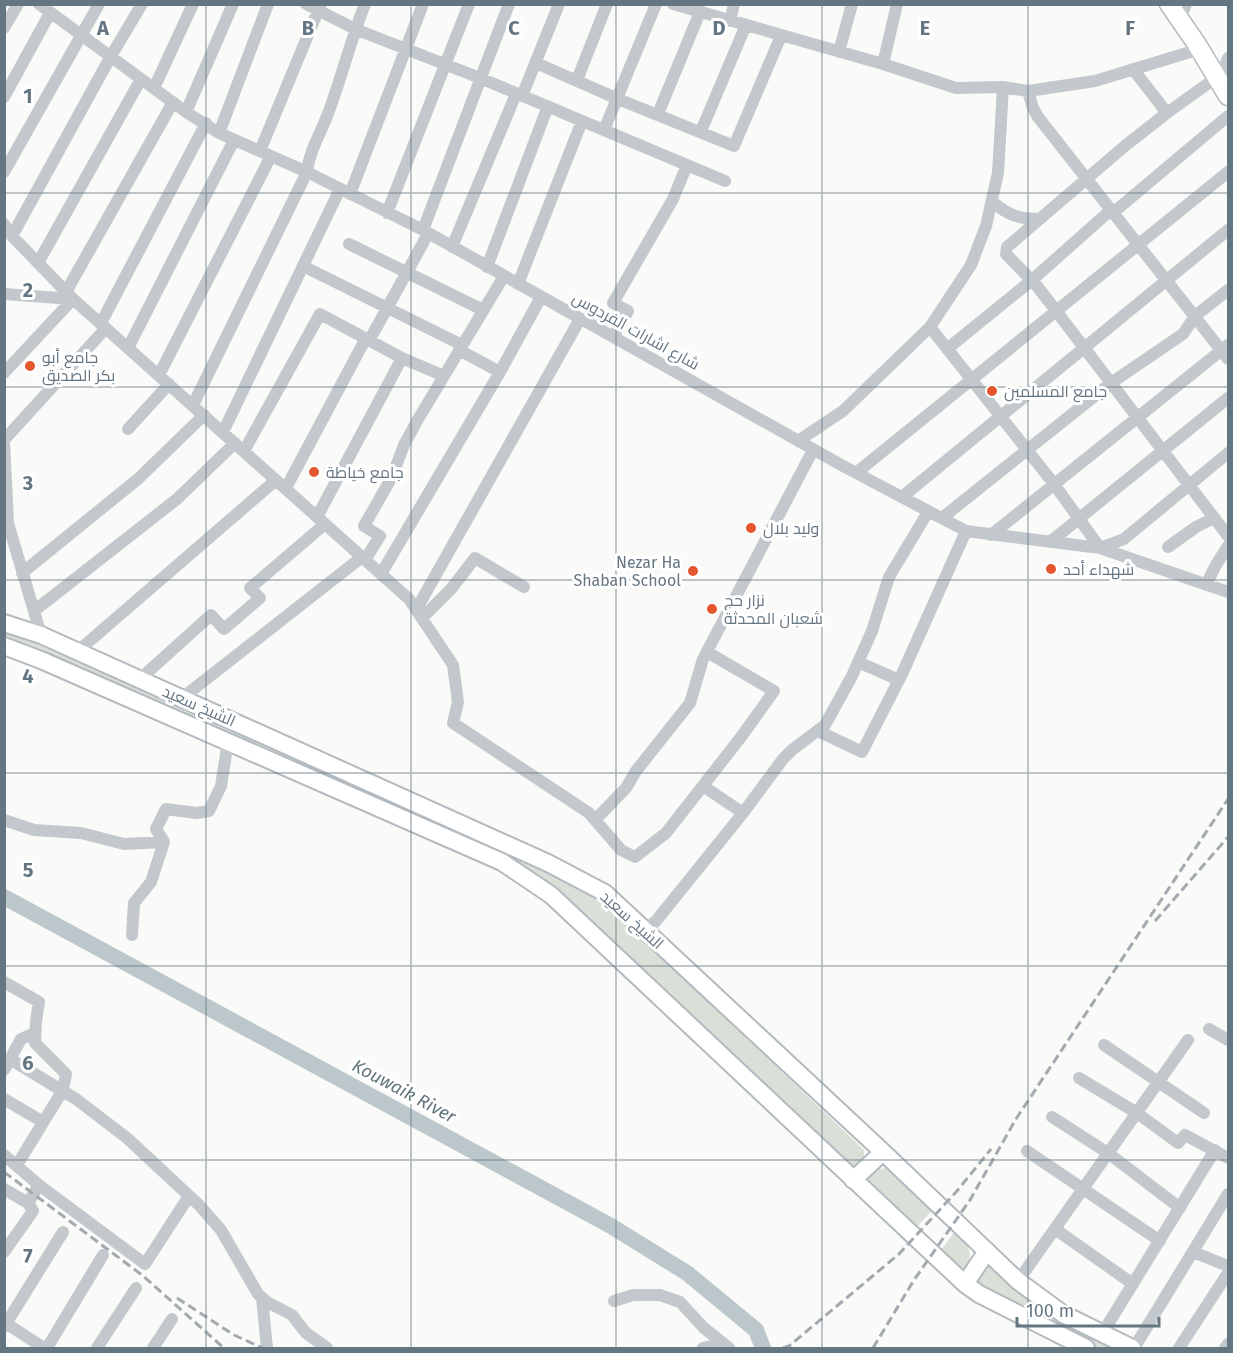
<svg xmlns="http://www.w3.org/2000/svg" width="1233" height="1353" font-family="'Fira Sans',Cairo,sans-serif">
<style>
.green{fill:#dadfd7}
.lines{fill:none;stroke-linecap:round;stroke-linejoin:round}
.river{stroke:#bbc7cb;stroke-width:16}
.secondary-casing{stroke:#b3babf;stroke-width:20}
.primary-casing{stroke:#b5babe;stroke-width:21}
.street{stroke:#c3c8cc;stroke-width:12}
.secondary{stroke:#fff;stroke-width:16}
.primary{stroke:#fff;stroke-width:18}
.rail{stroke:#a2aab0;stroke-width:3;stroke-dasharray:9 4.5;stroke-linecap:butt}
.grid{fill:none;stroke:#657683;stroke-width:1.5;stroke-opacity:0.55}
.poi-dot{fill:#e4572e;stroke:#fff;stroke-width:2}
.labels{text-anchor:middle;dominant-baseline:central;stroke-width:6;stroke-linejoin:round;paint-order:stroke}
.street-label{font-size:16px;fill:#657683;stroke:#fff}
.poi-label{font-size:16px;fill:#657683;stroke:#fff;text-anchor:start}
.water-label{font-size:18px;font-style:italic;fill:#60757c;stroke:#fff}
.grid-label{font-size:20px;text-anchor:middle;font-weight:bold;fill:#657683;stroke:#fff;stroke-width:6;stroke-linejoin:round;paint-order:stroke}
</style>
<rect width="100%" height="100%" fill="#fafaf8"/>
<path class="green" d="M5 632 27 640 127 683 540 868 591 895 625 922 864 1150V1159L855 1166H845L560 898 5 639Z
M887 1168 934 1208 914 1230 868 1187 869 1178 879 1169Z
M955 1231C969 1246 977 1255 961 1272L939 1253Z
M987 1260 1121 1348H1099L983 1291 974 1281Z"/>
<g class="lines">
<path class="river" d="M4 897 611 1226 687 1273 756 1330 763 1348"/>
<g class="secondary-casing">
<path id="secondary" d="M4 623 41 635 548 863 605 893 883 1152 1018 1281 1063 1314 1132 1348
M4 646 41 660 502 862 551 895 965 1284 979 1294 1086 1348
M853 1180 883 1152
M965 1284 987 1251"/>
</g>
<g class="primary-casing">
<path id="primary" d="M1169 4 1196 43 1228 96"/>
</g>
<path class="street" d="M39 4 186 112 219 133 307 172 423 230 843 466 966 531 1100 548 1124 539 1228 453
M306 4 355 29 480 78 725 181
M673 4 883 64 956 88 1003 87 1028 91 1095 81 1200 49
M1180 19 1186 4
M730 21 734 4
M4 28 18 4
M839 52 852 4
M536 63 618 99 734 146 781 36
M883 64 897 4
M1133 69 1167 113 1126 145 1007 247 1006 254 1037 286 1228 536
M577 80 607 4
M1220 82 1228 58
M154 88 193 4
M1028 91 1033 108 1038 117 1228 359
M522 96 559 4
M4 97 50 13
M186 112 233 4
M1167 113 1217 77
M658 114 700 12
M604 130 656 4
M701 131 746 25
M219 133 268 4
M260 151 320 6
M4 172 99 4
M350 194 423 4
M993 202C1007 215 1020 219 1039 219
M1114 212 1228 116
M387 213 469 4
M4 224 12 236 73 299 409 599 453 665 458 702 453 723 589 813 621 850 635 857 666 833 741 737 774 691 707 652
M423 230 509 4
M12 236 111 56 142 4
M349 244 483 310
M452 247 516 94
M38 263 141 79
M303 266 462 345
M487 267 548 106
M518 284 582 121
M66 292 173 102
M4 294 73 299
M101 323 206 123
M930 327 1054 484 1100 548 1228 592
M613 337 628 311 613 303 673 199 687 165
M370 339 428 234
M128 348 234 140
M947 349 1032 280 1112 209
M459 350 500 372
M4 373 73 299
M159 375 271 156
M193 405 307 172C309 151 322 131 329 111 342 76 351 39 365 4
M128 429 169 384
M223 432 340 189
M4 440 106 328
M4 441 8 523 41 635
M798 441 843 411 930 327 971 265 986 226 998 173 1003 87
M244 451 320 314 402 358 444 376
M856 473 1228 172
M286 488 366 338
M902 497 1228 230
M317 517 402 358
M942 518 1111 383 1183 334 1195 316 1228 290
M991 535 1228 345
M1050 542 1228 398
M1168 547 1196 527 1214 518
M365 560 380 536 364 526 392 477 404 445 417 421 504 276
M22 573 138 479 204 415
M381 574 500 372 541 297
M1206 585 1216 565 1228 546
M416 610 580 319
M34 611 177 499 235 443
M422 618 451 589 475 558 524 587
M78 651 276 480
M858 662 899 680
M140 679 211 615 224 629 260 598 250 588 325 524
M182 698 362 557
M818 731 862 752 902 674 966 531
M703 786 743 813
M4 820 34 830 81 833 124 844 164 842 151 882 134 903 132 935
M595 820 626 788 636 771 690 703 703 659 813 450
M164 842 156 829 166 809 197 813 209 811 221 786 228 742
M645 930 656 921 743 813 783 759 792 750 825 725 852 676 872 631 889 577 928 512
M4 982 39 1002 36 1021 35 1043 66 1074 63 1090 17 1165
M1209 1029 1228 1040
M1104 1045 1204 1113
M10 1059 76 1099 127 1138 199 1205 221 1230 258 1294 267 1302 292 1315 306 1333 327 1348
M4 1070 21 1039 35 1033
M1079 1078 1137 1113 1178 1143 1185 1135 1228 1158
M4 1099 43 1122
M1052 1117 1108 1153 1180 1208
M1027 1151 1160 1241
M4 1155 39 1185 145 1264 189 1196
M4 1189 28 1203
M1055 1229 1133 1284
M4 1252 33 1211 28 1203 39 1185
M1193 1252 1228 1266
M1018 1281 1188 1040
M262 1298 267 1348
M614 1301 633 1295H660L680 1302 704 1328 729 1348
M4 1322 44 1348
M4 1327 63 1232
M1102 1334 1215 1150
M47 1348 103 1255
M97 1348 136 1288
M153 1348 172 1319
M703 1348 723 1344
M1134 1348 1228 1194
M1179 1348 1228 1273
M1225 1348 1228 1344"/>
<use href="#secondary" class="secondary"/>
<use href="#primary" class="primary"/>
<path class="rail" d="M1155 921 1228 837
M4 1172 142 1275 224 1348
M177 1298 234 1335 263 1348
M783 1348 789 1346 899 1254 957 1191 991 1149
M873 1348 914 1280 970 1200 1016 1119 1228 799"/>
</g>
<path class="grid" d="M206 4V1348M411 4V1348M616 4V1348M822 4V1348M1028 4V1348M4 193H1228M4 387H1228M4 580H1228M4 773H1228M4 966H1228M4 1160H1228"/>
<g class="poi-dot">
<circle cx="30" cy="366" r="6"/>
<circle cx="992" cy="391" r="6"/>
<circle cx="314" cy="472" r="6"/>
<circle cx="751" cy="528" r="6"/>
<circle cx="1051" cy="569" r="6"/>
<circle cx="693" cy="571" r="6"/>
<circle cx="712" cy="609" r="6"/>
</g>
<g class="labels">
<g class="street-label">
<text transform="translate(636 331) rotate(29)">شارع اشارات الفردوس</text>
<text transform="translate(199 706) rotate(24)">الشيخ سعيد</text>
<text transform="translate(632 920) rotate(42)">الشيخ سعيد</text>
</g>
<g class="poi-label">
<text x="42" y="357">جامع أبو<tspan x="42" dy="18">بكر الصديق</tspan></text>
<text x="1004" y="391">جامع المسلمين</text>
<text x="326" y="472">جامع خياطة</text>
<text x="763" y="528">وليد بلال</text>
<text x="681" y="562" text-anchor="end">Nezar Ha<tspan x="681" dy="18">Shaban School</tspan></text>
<text x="1063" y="569">شهداء أحد</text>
<text x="724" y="600">نزار حج<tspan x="724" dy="18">شعبان المحدثة</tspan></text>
</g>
<g class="water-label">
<text transform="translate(404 1091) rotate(28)">Kouwaik River</text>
</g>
</g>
<g class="grid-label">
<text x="103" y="35">A</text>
<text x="308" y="35">B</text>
<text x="514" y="35">C</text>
<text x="719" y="35">D</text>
<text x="925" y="35">E</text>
<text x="1130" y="35">F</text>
<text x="28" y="103">1</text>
<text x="28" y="297">2</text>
<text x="28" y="490">3</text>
<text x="28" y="683">4</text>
<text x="28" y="877">5</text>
<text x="28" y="1070">6</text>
<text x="28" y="1263">7</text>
</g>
<rect width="1233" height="1353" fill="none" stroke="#657683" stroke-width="12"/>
<path d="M1017 1317v9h142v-9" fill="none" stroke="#657683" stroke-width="3"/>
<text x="1026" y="1317" font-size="18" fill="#657683" stroke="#ffffff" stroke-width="4.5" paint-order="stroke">100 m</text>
</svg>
